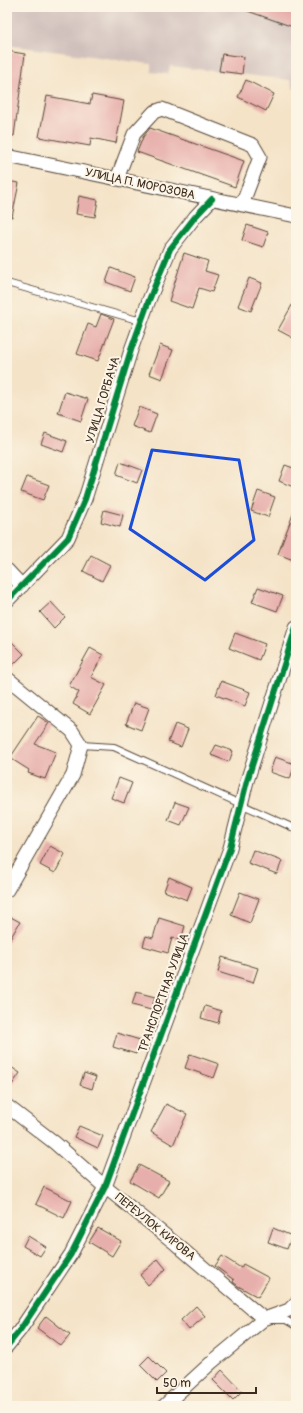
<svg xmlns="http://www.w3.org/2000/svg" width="303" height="1413" font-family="Pangolin,sans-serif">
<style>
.industrial{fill:#d0c0bc}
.building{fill:#e7afab}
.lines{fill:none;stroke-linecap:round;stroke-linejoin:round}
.lane-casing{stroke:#574637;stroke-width:8}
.street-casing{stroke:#574637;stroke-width:15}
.lane{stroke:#fff;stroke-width:6}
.street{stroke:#fff;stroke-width:13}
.cycleway-casing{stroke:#fcf5e5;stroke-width:8}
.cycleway{stroke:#00873e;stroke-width:6}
.marked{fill:none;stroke:#1d4ed8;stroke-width:3;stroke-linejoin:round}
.labels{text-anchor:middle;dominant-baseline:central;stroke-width:4;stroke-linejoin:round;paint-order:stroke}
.street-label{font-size:12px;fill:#3b2a1e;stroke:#fcf5e5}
</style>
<rect width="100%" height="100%" fill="#fcf5e5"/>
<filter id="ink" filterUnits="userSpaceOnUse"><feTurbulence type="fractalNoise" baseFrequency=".025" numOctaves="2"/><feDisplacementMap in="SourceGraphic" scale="8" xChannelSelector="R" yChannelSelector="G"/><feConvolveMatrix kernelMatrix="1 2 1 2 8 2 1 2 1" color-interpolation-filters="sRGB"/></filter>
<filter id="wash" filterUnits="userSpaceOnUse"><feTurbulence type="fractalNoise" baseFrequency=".012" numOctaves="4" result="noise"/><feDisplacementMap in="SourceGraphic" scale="16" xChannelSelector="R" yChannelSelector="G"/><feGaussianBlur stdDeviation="0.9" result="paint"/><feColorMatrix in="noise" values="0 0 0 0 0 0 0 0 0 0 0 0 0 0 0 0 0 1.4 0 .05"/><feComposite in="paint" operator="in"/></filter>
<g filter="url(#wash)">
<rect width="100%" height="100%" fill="#f4e3c7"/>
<path class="industrial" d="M7 7H296V89H294L290 80 170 66 168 74 151 72V64L7 45Z"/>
<g id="blocks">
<path class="building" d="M242 7H296V28L242 9Z
M7 51 25 54 14 136 7 135Z
M222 54 244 57 242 74 219 71Z
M246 80 274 94 266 111 238 97Z
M92 95 124 101 116 143 91 138 90 146 39 137 47 96 90 104Z
M150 128 244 161 235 187 137 152 143 137Z
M7 181 19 183 12 217 7 216Z
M79 196 98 200 95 217 76 214Z
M247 225 268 232 263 247 242 240Z
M184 253 208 261 205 271 218 275 212 292 199 288 192 309 169 301Z
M111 268 135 277 130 291 106 282Z
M249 278 262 283 251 311 238 306Z
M296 298V332L293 338 278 330Z
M101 314 114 319 98 361 77 354 88 324 96 327Z
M160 345 173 350 162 379 149 374Z
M65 392 88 399 81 421 58 413Z
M139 407 157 414 150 433 132 426Z
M45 433 67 441 63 452 41 444Z
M120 462 142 470 137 483 116 475Z
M285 465 296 469V488L279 481Z
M27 477 49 485 43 500 21 492Z
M258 491 275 497 268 517 251 511Z
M295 509H296V561L278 554Z
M104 510 123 515 120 527 101 522Z
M91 555 110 565 102 581 83 571Z
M258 587 283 596 277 611 252 602Z
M51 602 65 617 54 628 40 612Z
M235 633 265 644 259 660 229 648Z
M7 637 24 654 8 670H7Z
M90 648 103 655 91 677 106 685 90 714 73 704 79 692 69 686Z
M221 681 250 692 245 706 216 695Z
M134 703 149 708 141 730 126 724Z
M38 716 49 723 35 744 56 752 45 779 28 773 29 770 10 758Z
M175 724 188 729 181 747 168 742Z
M216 745 233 751 229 762 211 755Z
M275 757 295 764 290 779 270 772Z
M119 778 132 783 124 803 111 798Z
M175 802 189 807 181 825 168 820Z
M50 846 65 854 55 873 40 865Z
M253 850 282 861 277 874 248 863Z
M169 877 192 887 187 900 164 891Z
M240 892 259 899 250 923 231 915Z
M7 915 20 922 7 944Z
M159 918 185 926 181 940 172 938 168 953 143 946 146 936 153 938Z
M222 957 258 968 253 983 218 972Z
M136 992 155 997 151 1010 132 1005Z
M205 1006 221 1011 218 1023 201 1018Z
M117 1033 140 1040 136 1054 113 1047Z
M190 1054 219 1064 214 1078 185 1068Z
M11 1067 20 1073 7 1092V1073Z
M84 1073 96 1077 92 1089 80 1085Z
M166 1104 187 1114 173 1145 151 1132Z
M79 1126 103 1136 98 1148 74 1137Z
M139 1165 169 1181 159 1198 130 1181Z
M44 1187 72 1201 64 1218 36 1204Z
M98 1228 121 1241 112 1256 89 1242Z
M273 1228 292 1236 287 1249 268 1242Z
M28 1236 46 1247 40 1256 23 1246Z
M222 1256 241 1268 243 1264 269 1278 258 1297 238 1286 233 1282 234 1280 215 1266Z
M158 1259 166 1269 148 1285 140 1275Z
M196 1306 205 1316 189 1330 181 1320Z
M46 1316 70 1335 61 1346 37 1328Z
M149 1356 166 1373 157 1382 140 1365Z
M222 1370 242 1391 233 1400 213 1380Z"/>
</g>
</g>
<g filter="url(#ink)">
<use href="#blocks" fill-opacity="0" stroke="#574637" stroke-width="1"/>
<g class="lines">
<g class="lane-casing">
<path id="lane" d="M7 283 141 321
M81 745 114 747 296 829
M273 1320H286L296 1326"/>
</g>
<g class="street-casing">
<path id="street" d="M7 156 296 216
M117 179 134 134 154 112 162 109 253 145 260 157 242 205
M7 570 22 586
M7 601 68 538 85 499 131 350 149 300 170 249 195 217 212 199
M7 678 72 731 81 745 73 775 7 890
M7 1106 55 1143 105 1187 176 1244 264 1319
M7 1346 20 1330 71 1254 105 1187 230 848 247 781 296 627
M164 1406 212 1362 264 1319 289 1310 296 1303"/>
</g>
<use href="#lane" class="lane"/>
<use href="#street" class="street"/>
<g class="cycleway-casing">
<path id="cycleway" d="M7 601 68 538 85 499 131 350 149 300 170 249 195 217 212 199
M7 1346 20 1330 71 1254 105 1187 230 848 247 781 296 627"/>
</g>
<use href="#cycleway" class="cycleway"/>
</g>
</g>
<path class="marked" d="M152 450 239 460 254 540 205 580 130 529Z"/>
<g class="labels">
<g class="street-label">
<text transform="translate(140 184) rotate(12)">УЛИЦА П. МОРОЗОВА</text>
<text transform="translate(103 400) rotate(-73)">УЛИЦА ГОРБАЧА</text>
<text transform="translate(164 993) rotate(-70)">ТРАНСПОРТНАЯ УЛИЦА</text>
<text transform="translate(155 1227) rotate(39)">ПЕРЕУЛОК КИРОВА</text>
</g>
</g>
<rect width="303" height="1413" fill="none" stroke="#fcf5e5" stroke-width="24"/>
<path d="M157 1387v6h99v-6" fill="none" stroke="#3b2a1e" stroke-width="2"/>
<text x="163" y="1387" font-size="12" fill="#3b2a1e" stroke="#fcf5e5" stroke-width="3" paint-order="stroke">50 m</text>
</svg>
